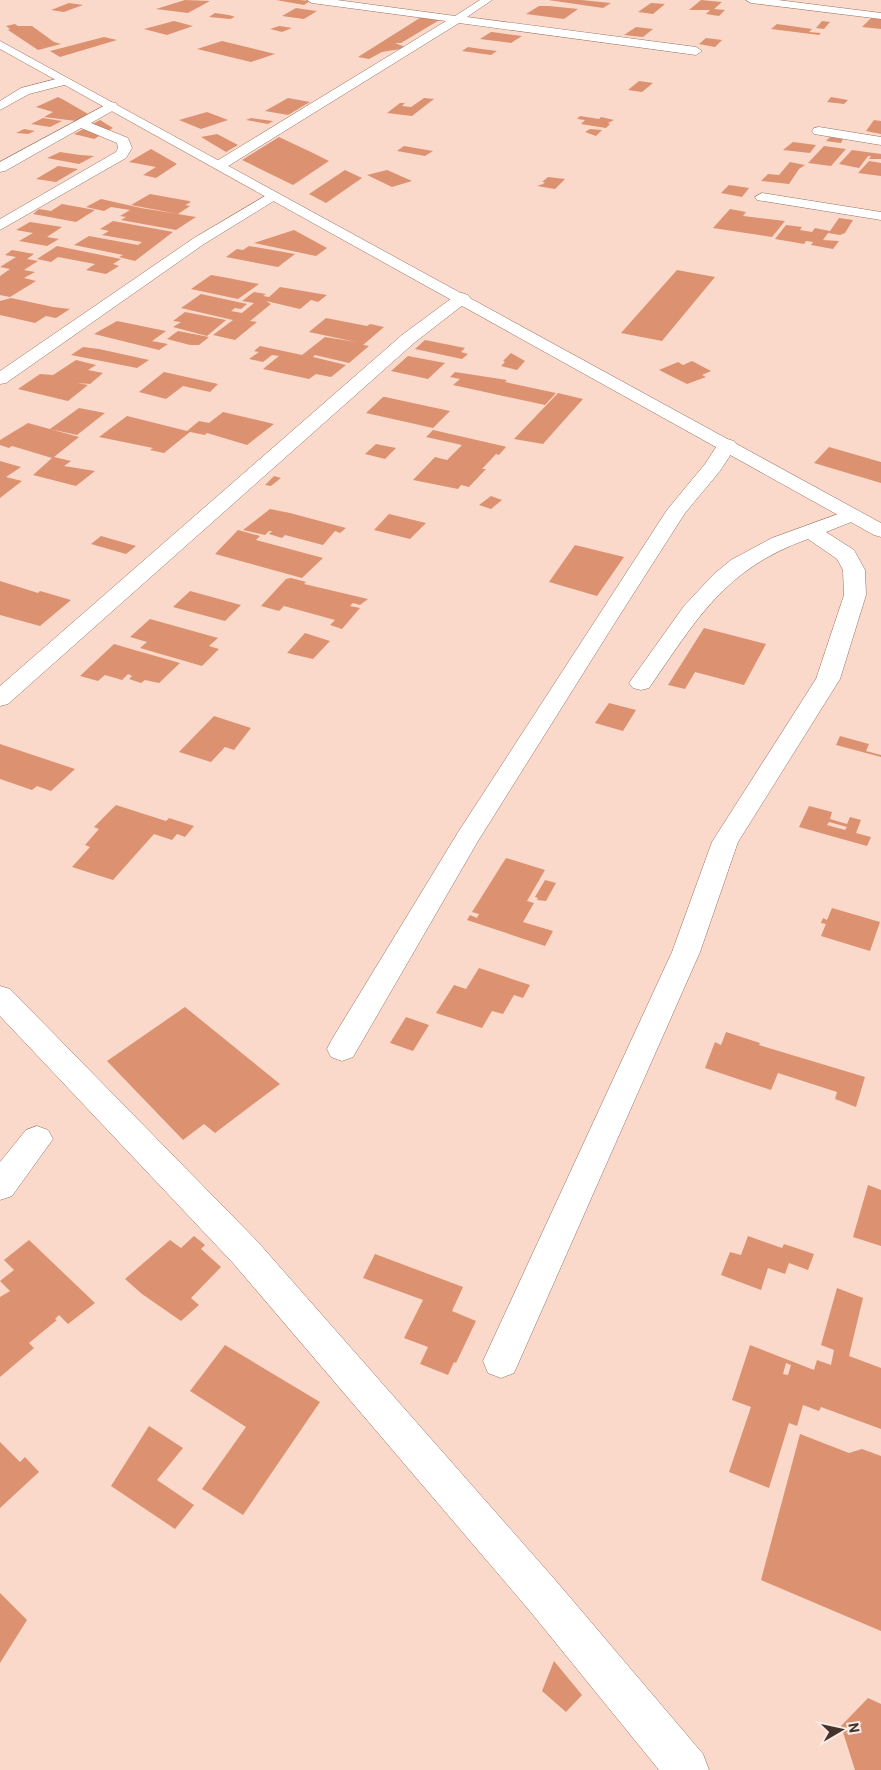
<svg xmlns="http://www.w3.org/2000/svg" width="881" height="1770" font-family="Roboto,sans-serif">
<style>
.building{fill:#dc9270;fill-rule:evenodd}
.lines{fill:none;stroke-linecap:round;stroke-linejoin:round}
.street-casing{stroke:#977262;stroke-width:1}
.secondary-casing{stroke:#977262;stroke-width:1}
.street{fill:#fff;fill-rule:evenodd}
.secondary{fill:#fff;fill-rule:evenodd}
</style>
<rect width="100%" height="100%" fill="#fad9ca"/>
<path class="building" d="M185 0 210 1 188 13 156 9Z
M276 0H300L310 1 304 5Z
M548 0H581L611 3 603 8Z
M701 0 722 2 714 9 725 10 719 16 706 14 710 10H689Z
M69 3 83 5 64 12 51 10Z
M651 3 665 4 653 14 638 12Z
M539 6H549L578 9 564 19 526 14Z
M296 8 302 9 317 11 304 19 282 16Z
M215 13 229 15 235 17 230 19 209 17Z
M423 16 441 19 401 43H395L405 47 400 49 382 52 369 59 358 57Z
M871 18 881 19V29L862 27Z
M174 21 193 26 167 35 144 29Z
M822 21 830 22 824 29 816 28Z
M15 24 18 26H32L54 42 61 44 38 50 8 30 10 29 6 26Z
M777 24 812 29 809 32 821 33 819 35 771 29Z
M279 26H280L292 28 282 32 270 29Z
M636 27 653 29 643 37 624 35Z
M491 32H492L522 36 511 43 480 39Z
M104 37 117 40 60 57 50 51Z
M706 38 722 40 715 47 699 44Z
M222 41 275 54 251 62 197 49Z
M468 47 474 48 497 51 491 55 462 51Z
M639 81 653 83 642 92 628 90Z
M58 97 64 100 88 114 76 121 44 117 53 112 36 107Z
M831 97 848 100 844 104 827 102Z
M288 98 310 102 288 115 265 111Z
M424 98 434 99 412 116 387 113 400 103H405L402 106 411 107Z
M207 112 228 120 201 129 179 120Z
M580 116 599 119 601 117 614 120 608 123 610 124 606 128 581 124 585 120 577 119Z
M43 118 62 121 50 127 31 124Z
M251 118 273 121 268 124 246 120Z
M100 120 113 128 94 139 74 134Z
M874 120 881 121V134L866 131Z
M24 129 35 131 28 134 16 133Z
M590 129 602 130 596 136 585 132Z
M217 134 238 145 226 152 201 137Z
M279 137 313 153 329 161 293 185 242 160Z
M830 137 843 139 841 143 826 141Z
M793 142 816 145 810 153 783 150Z
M404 146 433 151 425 156 397 151Z
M824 146 846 149 831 166 808 163Z
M151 149 158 153 177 164 156 178 143 175 156 167 129 162Z
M852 150 881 154V159H869L871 156H868L859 168 839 164Z
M60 152 80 155 94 156 79 164 47 158Z
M869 161 881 163V176L858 173Z
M790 162 805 165 799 169 789 184 761 181 768 174 779 175Z
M58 166 78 169 56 182 36 179Z
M345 170 362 178 326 203 309 194Z
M387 170 394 173 412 181 392 187 367 175Z
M548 177 565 179 555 189 537 186 543 184 545 182H542Z
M729 185 749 188 742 197 721 193Z
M150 194 189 201 191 202 185 205 190 206 178 214 131 205Z
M101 199 141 208 196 217 176 230 121 220 126 217 120 216 130 210 111 207 104 211 86 207Z
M62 204 95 210 76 222 33 214 39 209 51 211Z
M730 209 746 212 743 216 785 221 772 237 713 228Z
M839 218 853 220 845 233 840 235 828 233 823 240 839 241 833 249 811 245 813 242 806 241 804 244 775 239 786 225 802 227 800 230 812 232 815 228 830 231Z
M113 221 173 232 135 261 119 257 123 255 74 245 89 236 138 245 142 242 102 235 109 231 100 229Z
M30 222 62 227 47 237 59 239 47 246 19 241 33 233 16 230Z
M294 230 327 248 316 256 254 243Z
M57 246 121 259 113 264 119 266 106 274 86 270 95 264 58 257 51 262 37 259Z
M249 246 295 254 278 267 226 257 237 249 243 250Z
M12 250 34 254 27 259 38 261 24 270 35 272 24 278 36 281 10 297 0 295V276L10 269 0 267 16 257 5 255Z
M677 270 715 277 662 341 621 333Z
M211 275 228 278 259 284 238 299 191 289Z
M280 287 327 295 318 302 311 300 300 309 266 301 271 304 250 321 257 322 235 340 213 335 233 320 181 308 201 294 247 304 241 309 235 308 231 311 242 313 254 303 242 301 254 292 266 294 263 296 269 297Z
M11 298 53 307 70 309 56 318 46 316 35 323 0 315V301Z
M185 312 226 320 207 336 173 327 181 322 173 321Z
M326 318 367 326 370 324 384 327 363 345 369 346 349 363 315 355 313 357 346 365 331 377 316 374 309 379 263 369 279 356 272 355 263 362 249 359 259 352 254 351 260 346 302 355 325 337 356 342 309 332Z
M117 321 166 331 152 341 168 344 159 350 94 334Z
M178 331 209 337 199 345H190L167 339Z
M425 340 465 348 461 352 468 354 462 359 415 349Z
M83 347 99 349 149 360 137 368 71 355Z
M511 353 525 361 517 370 501 366 505 362 503 361Z
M408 356 445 363 428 379 391 371Z
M76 360 96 365 88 370 103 373 90 384 77 383 88 385 68 401 18 389 40 374 53 375Z
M692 361 711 371 702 375 706 377 687 384 659 370 678 362 683 365Z
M164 372 218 384 210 392 183 386 166 399 139 392Z
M455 372 507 380 505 382 556 393 545 405 453 385 460 379 450 377Z
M558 393 583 399 543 444 514 439Z
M383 397H385L450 411 433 428 366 413Z
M79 408 105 413 77 435 50 429Z
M223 412 274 424 247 445 207 433 205 435 190 432 164 453 150 450 153 448 99 437 127 416 187 431 199 421 209 423Z
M28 423 79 437 54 457 71 461 64 466 95 471 76 486 33 475 52 458 12 446 9 448 0 445V440Z
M433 430 503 446 506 447 499 455 496 454 482 469H486L469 487 461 485 458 489 413 480 435 457 447 460 462 445 426 437Z
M376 444 396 448 385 459 365 454Z
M829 447 881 462V483L814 463Z
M0 461 21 467 6 477 22 481 0 498Z
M274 476 281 478 271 486 265 485Z
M491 496 502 500 491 509 479 505Z
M270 509 290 513 346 528 340 533 335 531 323 545 285 535 282 538 269 534 272 531H269L265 535 243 530Z
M389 514 426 523 410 539 374 530Z
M238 530 260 536 256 540 323 558 302 578 215 554Z
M101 536 136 546 126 554 91 544Z
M575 545 624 557 597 596 549 582Z
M291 578 306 582 304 584 368 599 360 605 353 603 350 606 360 608 342 629 330 625 335 620 284 606 279 611 261 606 286 579Z
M0 581 38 593 40 591 71 600 40 626 0 615Z
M190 591 241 605 225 621 173 607Z
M150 619 218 638 209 646 219 649 202 666 140 648 147 642 130 637Z
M704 628 766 644 744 685 695 672 685 689 668 685Z
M305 633 330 641 313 659 287 653Z
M114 644 131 649 180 663 159 683 145 680 141 683 129 679 132 676 128 674 122 680 105 675 98 681 80 676Z
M609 703 636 710 623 731 595 723Z
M214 716 251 728 234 750 225 747 211 762 179 752Z
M840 736 869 744 866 751 881 755V757L836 745Z
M0 744 75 769 51 791 37 786 32 790 0 779Z
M116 805 166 821 169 818 194 826 185 837 177 834 172 840 154 834 113 880 72 867 90 847 85 845 99 829 94 827Z
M809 806 832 812 830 819 847 824 850 817 861 820 856 833 871 837 867 846 799 827ZM829 822 847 827 845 830 827 825Z
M506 858 545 870 527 901 534 903 523 922 553 931 545 946 467 920 470 915 477 918 479 914 472 912Z
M545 880 556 883 546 901 537 900 538 898 535 897Z
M832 908 880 922 870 951 821 936 826 924 821 923 823 918 827 920Z
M479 968 530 985 523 998 514 995 503 1014 492 1011 482 1028 436 1013 454 985 466 989Z
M185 1007 280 1084 215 1133 204 1124 183 1140 107 1061Z
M406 1017 429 1025 413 1051 390 1043Z
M726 1032 760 1043 759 1045 865 1077 856 1107 835 1099 837 1092 778 1073 771 1090 705 1068 715 1042 721 1045Z
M868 1185 881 1190V1246L853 1237Z
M194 1236 205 1245 201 1249 221 1267 191 1298 199 1305 181 1321 142 1294 125 1279 170 1240 181 1248Z
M748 1236 782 1248 784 1244 814 1254 808 1270 789 1263 785 1274 768 1268 761 1290 721 1275 730 1252 741 1255Z
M29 1240 95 1303 68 1324 59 1315 55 1319 57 1320 29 1343 34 1348 0 1377V1297L10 1291 0 1281 14 1270 4 1260Z
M375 1254 463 1287 452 1311 476 1321 456 1363 454 1362 448 1375 420 1364 428 1347 404 1338 423 1300 363 1278Z
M837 1288 863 1298 849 1356 881 1368V1429L821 1407 819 1411 803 1405 797 1426 789 1423 769 1488 729 1472 751 1407 732 1400 750 1345 814 1370 817 1360 831 1365 834 1350 821 1345ZM786 1363 791 1365 788 1375 783 1374Z
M225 1345 320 1402 243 1515 202 1489 246 1427 190 1391Z
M149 1426 183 1448 157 1480 194 1505 175 1529 111 1486Z
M800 1434 849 1453 862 1449 881 1456V1631L761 1580Z
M0 1442 20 1462 25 1457 39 1472 0 1508Z
M0 1593 27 1620 0 1663Z
M554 1661 582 1695 566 1712 542 1691Z
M868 1698 881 1704V1770H855L841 1726Z"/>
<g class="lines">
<g class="street-casing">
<path id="street" d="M307 0H337L455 16 480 0H492L467 17 696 47 702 51 696 55 459 23 225 168H215L213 165 215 162 446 21 312 3Z
M746 0H778L881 13V19L751 3Z
M64 77 68 78 70 81 68 84 29 94 0 110V101L21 88Z
M111 102 116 103 117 106 116 109 91 123 128 138 132 148 126 158 0 230V219L116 152 118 148 117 143 81 128 5 171 0 172V162Z
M819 127 881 137V145L814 134 812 131 814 128Z
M272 192 279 196 277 199 204 244 6 383 0 384V371L194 238Z
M762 193 881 212V220L757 200 755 197Z
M462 293 468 295 470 298 468 301 414 343 8 704 0 706V686L402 335 456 295Z
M727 439 734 441 737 445 720 471 685 513 616 621 478 841 353 1057 342 1061 331 1057 327 1049 331 1041 457 834 667 510 705 464 720 441Z
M852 509 859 511 862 515 859 519 826 532 854 550 865 570 866 595 840 679 738 842 700 952 514 1373 501 1378 488 1373 483 1361 672 952 712 842 816 679 844 595 843 570 837 559 808 539C724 569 697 619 649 688L641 690 633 688 629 683 684 606 714 574 731 560 772 538Z
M0 986 10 989 257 1241 557 1582 703 1754 709 1770H659L529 1610 233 1263 0 1016Z
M37 1126 48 1130 53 1139 12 1196 0 1200V1162L26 1130Z"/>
</g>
<g class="secondary-casing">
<path id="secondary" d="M0 41 881 523V537L874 535 0 49Z"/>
</g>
<use href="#street" class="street"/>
<use href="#secondary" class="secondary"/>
</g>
<g transform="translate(841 1730) rotate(81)" stroke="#fbeae3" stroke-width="4" paint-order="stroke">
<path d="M0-4L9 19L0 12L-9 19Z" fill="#43332b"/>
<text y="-8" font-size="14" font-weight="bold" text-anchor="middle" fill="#43332b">N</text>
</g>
</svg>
